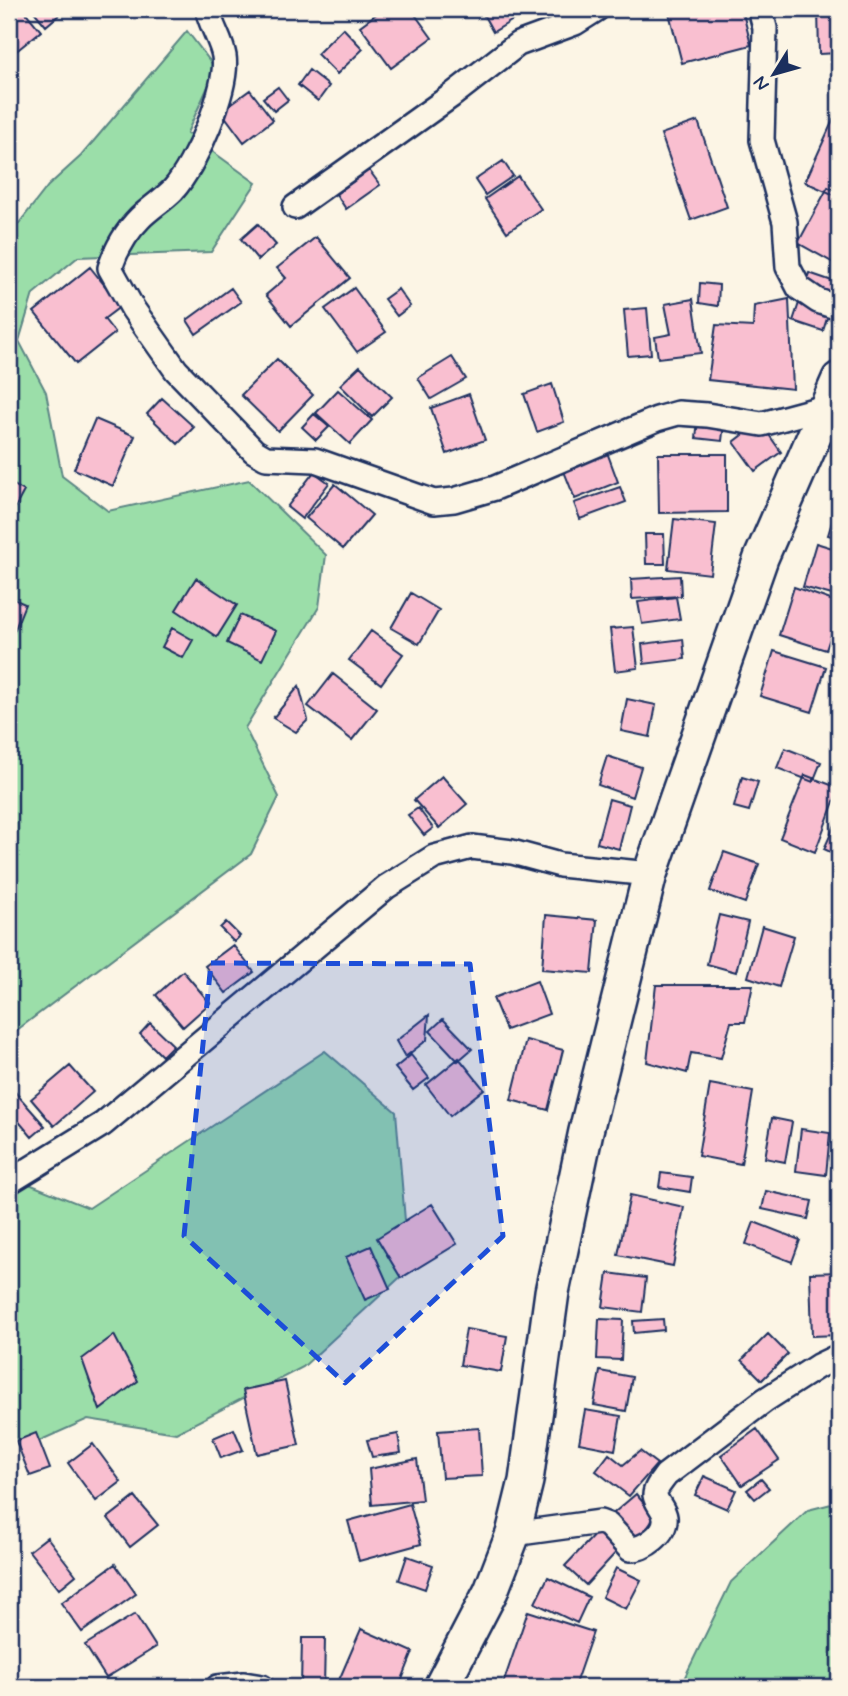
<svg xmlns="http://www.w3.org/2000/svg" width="848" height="1696" font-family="Mynerve,sans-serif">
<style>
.green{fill:#9bdea9;stroke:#5b8684;stroke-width:2}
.building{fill:#f9bfd0;stroke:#1b2f5e;stroke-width:2}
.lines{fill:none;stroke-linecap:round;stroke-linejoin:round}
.minor-casing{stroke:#1b2f5e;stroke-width:28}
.secondary-casing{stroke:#1b2f5e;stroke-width:38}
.minor{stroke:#fcf5e5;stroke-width:23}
.secondary{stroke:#fcf5e5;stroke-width:33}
.marked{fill:#1d4ed8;fill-opacity:0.2;stroke:#1d4ed8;stroke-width:5;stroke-dasharray:14 9;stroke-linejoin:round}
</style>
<rect width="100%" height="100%" fill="#fcf5e5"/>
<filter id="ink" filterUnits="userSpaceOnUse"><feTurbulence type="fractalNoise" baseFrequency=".0143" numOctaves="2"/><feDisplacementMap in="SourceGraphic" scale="14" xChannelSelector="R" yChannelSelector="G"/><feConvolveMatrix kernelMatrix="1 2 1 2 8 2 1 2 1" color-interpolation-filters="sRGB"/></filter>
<g filter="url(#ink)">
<path class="green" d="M187 31 216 69 187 133 256 183 211 252 78 257 33 294 19 341 46 392 62 476 108 511 249 480 326 555 319 607 245 728 279 797 251 854 9 1036V236L48 186 81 156Z
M325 1051 396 1112 409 1269 303 1367 176 1433 88 1419 39 1441 9 1438V1176L89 1208Z
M839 1502V1687H680L731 1582 808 1510Z"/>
<path class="building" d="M9 9H23L41 31 9 57Z
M32 9H56L60 14 46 26Z
M383 9H411L432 38 391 68 360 26Z
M491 9H506L513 20 493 32 483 14Z
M668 9H742L751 45 682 63Z
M818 9H839V53L819 54Z
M343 28 363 49 337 74 317 54Z
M309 70 329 86 318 101 298 85Z
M278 87 288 100 274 111 263 98Z
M250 90 273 120 244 142 221 111Z
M833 120 839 123V197L805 182Z
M698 121 727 207 691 220 661 134Z
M503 161 513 176 485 195 475 180Z
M369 170 380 185 346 209 336 194Z
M518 176 541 209 507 232 485 199Z
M828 187 839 193V266L798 243Z
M258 224 276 245 258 260 241 239Z
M316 237 350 278 291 326 266 295 286 278 277 268Z
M90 267 121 306 104 319 115 333 76 364 34 312Z
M809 273 838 283 823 331 793 321Z
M700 283 719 285 718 306 699 303Z
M231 288 241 302 196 334 187 320Z
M354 288 386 332 357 352 325 309Z
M398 289 410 306 397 316 384 299Z
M693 299 701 353 658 358 655 337 671 334 665 304Z
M789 299 793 389 708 380 716 325 753 327 754 306Z
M647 308 651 354 628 356 624 310Z
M452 357 466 379 431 399 418 378Z
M277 359 313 395 278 431 241 395Z
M360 366 392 397 372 417 340 385Z
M552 384 564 422 537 432 524 394Z
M338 390 372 420 350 444 316 413Z
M469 394 485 440 447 454 431 408Z
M162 398 194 427 178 444 147 414Z
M700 403 726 406 722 441 696 438Z
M314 414 329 427 316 440 302 427Z
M95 419 135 436 113 486 74 469Z
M760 422 781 452 755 471 734 442Z
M604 444 618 482 575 499 560 461Z
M658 454H727V512L659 513Z
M314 472 329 483 302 519 287 507Z
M9 482 24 491 9 519Z
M335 484 372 515 343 549 306 518Z
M620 487 626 502 580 519 574 503Z
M839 499V538L828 535Z
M674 519 716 524 710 574 668 569Z
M645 534H664L665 564H646Z
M816 543 839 550V597L803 587Z
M680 576 681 596 632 599 631 579Z
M196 578 237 605 217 637 176 610Z
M794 587 839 603V610L826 650 779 635Z
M411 593 439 610 419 644 391 628Z
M9 597 25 604 9 644Z
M676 597 680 619 642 624 638 602Z
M240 615 276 631 262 660 227 643Z
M633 627 638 668 615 671 610 629Z
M172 628 193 640 183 658 162 647Z
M371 631 403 654 381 684 349 660Z
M683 639 685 659 644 664 642 644Z
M774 651 826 667 812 712 760 696Z
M333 674 377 709 352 740 308 706Z
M299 686 308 720 296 732 273 718Z
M627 699 656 705 650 737 621 731Z
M785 748 821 762 813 782 777 768Z
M607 756 641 767 632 797 598 785Z
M805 775 839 788 815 852 780 838Z
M442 776 467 804 439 828 414 800Z
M742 777 758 782 749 811 734 807Z
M609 799 630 805 619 849 597 843Z
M418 808 433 828 424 835 408 815Z
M839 816V856L824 849Z
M724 852 759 864 745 903 710 891Z
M546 915 597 920 592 973 542 969Z
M719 915 748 922 736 972 707 964Z
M226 922 240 936 234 942 220 928Z
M762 926 794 936 779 987 748 977Z
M233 945 254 972 226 993 205 966Z
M183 971 210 1003 183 1027 156 995Z
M537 981 549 1014 506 1030 493 998Z
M656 985H753L745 1022H731L721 1058 691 1053 687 1073 647 1062Z
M429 1015 427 1040 405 1057 396 1041Z
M443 1019 472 1049 458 1061 430 1031Z
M150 1023 173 1045 162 1056 140 1034Z
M526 1040 563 1050 548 1110 511 1100Z
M411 1055 429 1078 413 1090 395 1068Z
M459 1058 484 1089 450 1116 426 1085Z
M70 1066 93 1092 54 1126 31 1099Z
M710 1084 753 1092 741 1164 698 1156Z
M15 1092 45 1126 32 1137 9 1110V1097Z
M772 1118 792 1122 785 1162 765 1158Z
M801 1129 830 1133 826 1175 796 1171Z
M661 1173 692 1177 690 1192 659 1187Z
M766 1191 812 1201 808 1219 762 1209Z
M630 1195 684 1207 673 1266 618 1255Z
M432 1204 457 1244 401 1278 377 1238Z
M754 1222 800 1240 792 1262 746 1244Z
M371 1246 390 1289 365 1300 346 1257Z
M839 1272V1335L812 1336 810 1273Z
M608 1273 646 1278 642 1312 603 1307Z
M599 1319 623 1320 621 1360 597 1359Z
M663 1319 664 1330 634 1333 633 1321Z
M466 1329 507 1336 501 1372 460 1365Z
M768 1334 788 1354 762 1380 742 1360Z
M114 1335 138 1381 100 1410 82 1359Z
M600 1371 632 1377 626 1411 594 1405Z
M285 1381 299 1445 257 1454 243 1390Z
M585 1410 621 1416 615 1450 579 1443Z
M479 1428 482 1476 442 1478 438 1431Z
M234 1429 243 1450 221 1458 213 1438Z
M757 1429 779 1460 742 1485 721 1455Z
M36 1433 50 1469 30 1476 16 1441Z
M398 1434 401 1453 372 1457 367 1440Z
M93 1444 121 1482 96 1501 68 1463Z
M640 1451 657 1464 629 1496 596 1471 609 1454 623 1465Z
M417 1459 422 1500 372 1505 369 1469Z
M704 1476 736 1490 727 1509 695 1495Z
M761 1479 769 1488 755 1499 747 1490Z
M636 1494 661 1524 634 1546 609 1517Z
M135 1497 158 1525 130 1547 108 1518Z
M410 1504 421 1544 359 1561 348 1521Z
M600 1529 620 1548 586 1585 565 1566Z
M47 1537 76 1575 59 1589 29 1551Z
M407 1556 433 1565 425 1589 399 1580Z
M115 1564 136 1594 82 1632 61 1603Z
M616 1568 641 1580 626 1609 602 1597Z
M548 1577 589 1597 577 1623 535 1603Z
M528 1611 593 1632 574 1687H502Z
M135 1614 156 1647 106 1678 85 1645Z
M361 1629 413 1652 399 1687H336Z
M302 1638H325L324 1687H301Z"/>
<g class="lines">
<g class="minor-casing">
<path id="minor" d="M210 9 209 15C213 29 222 43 224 56 229 88 195 166 173 190 163 200 150 208 140 218 126 232 116 250 110 268L133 309 176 370 254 451 266 458 315 460 434 502 454 500 495 488 657 419 678 413 707 415 762 424 825 407 833 412
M760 9 765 28 762 140 785 222 788 267 799 288 818 301 839 308
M295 207 451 96 518 44 575 23 597 9
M9 1182 103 1124 386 887 434 857 472 847 512 852 560 865 650 874
M513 1534 600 1522 608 1525 630 1549C644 1550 667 1533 665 1517 664 1509 656 1503 655 1495 655 1488 662 1481 666 1475L765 1400 818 1366 839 1356
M218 1687 244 1684 262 1687"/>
</g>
<g class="secondary-casing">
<path id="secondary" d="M441 1687 491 1591 513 1534 526 1481 552 1292 586 1131 650 874 761 558 839 379"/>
</g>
<use href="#minor" class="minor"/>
<use href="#secondary" class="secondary"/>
</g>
</g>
<path class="marked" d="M211 963 470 964 503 1236 345 1383 184 1236Z"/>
<rect width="848" height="1696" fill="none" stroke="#fcf5e5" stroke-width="35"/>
<rect x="18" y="18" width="813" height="1661" fill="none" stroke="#1b2f5e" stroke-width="2.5" filter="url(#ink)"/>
<g transform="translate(774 74) rotate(233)" stroke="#fcf5e5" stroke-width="5" paint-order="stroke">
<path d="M0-5L12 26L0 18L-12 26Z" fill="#1b2f5e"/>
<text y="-10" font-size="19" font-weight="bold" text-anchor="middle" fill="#1b2f5e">N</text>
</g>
</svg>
